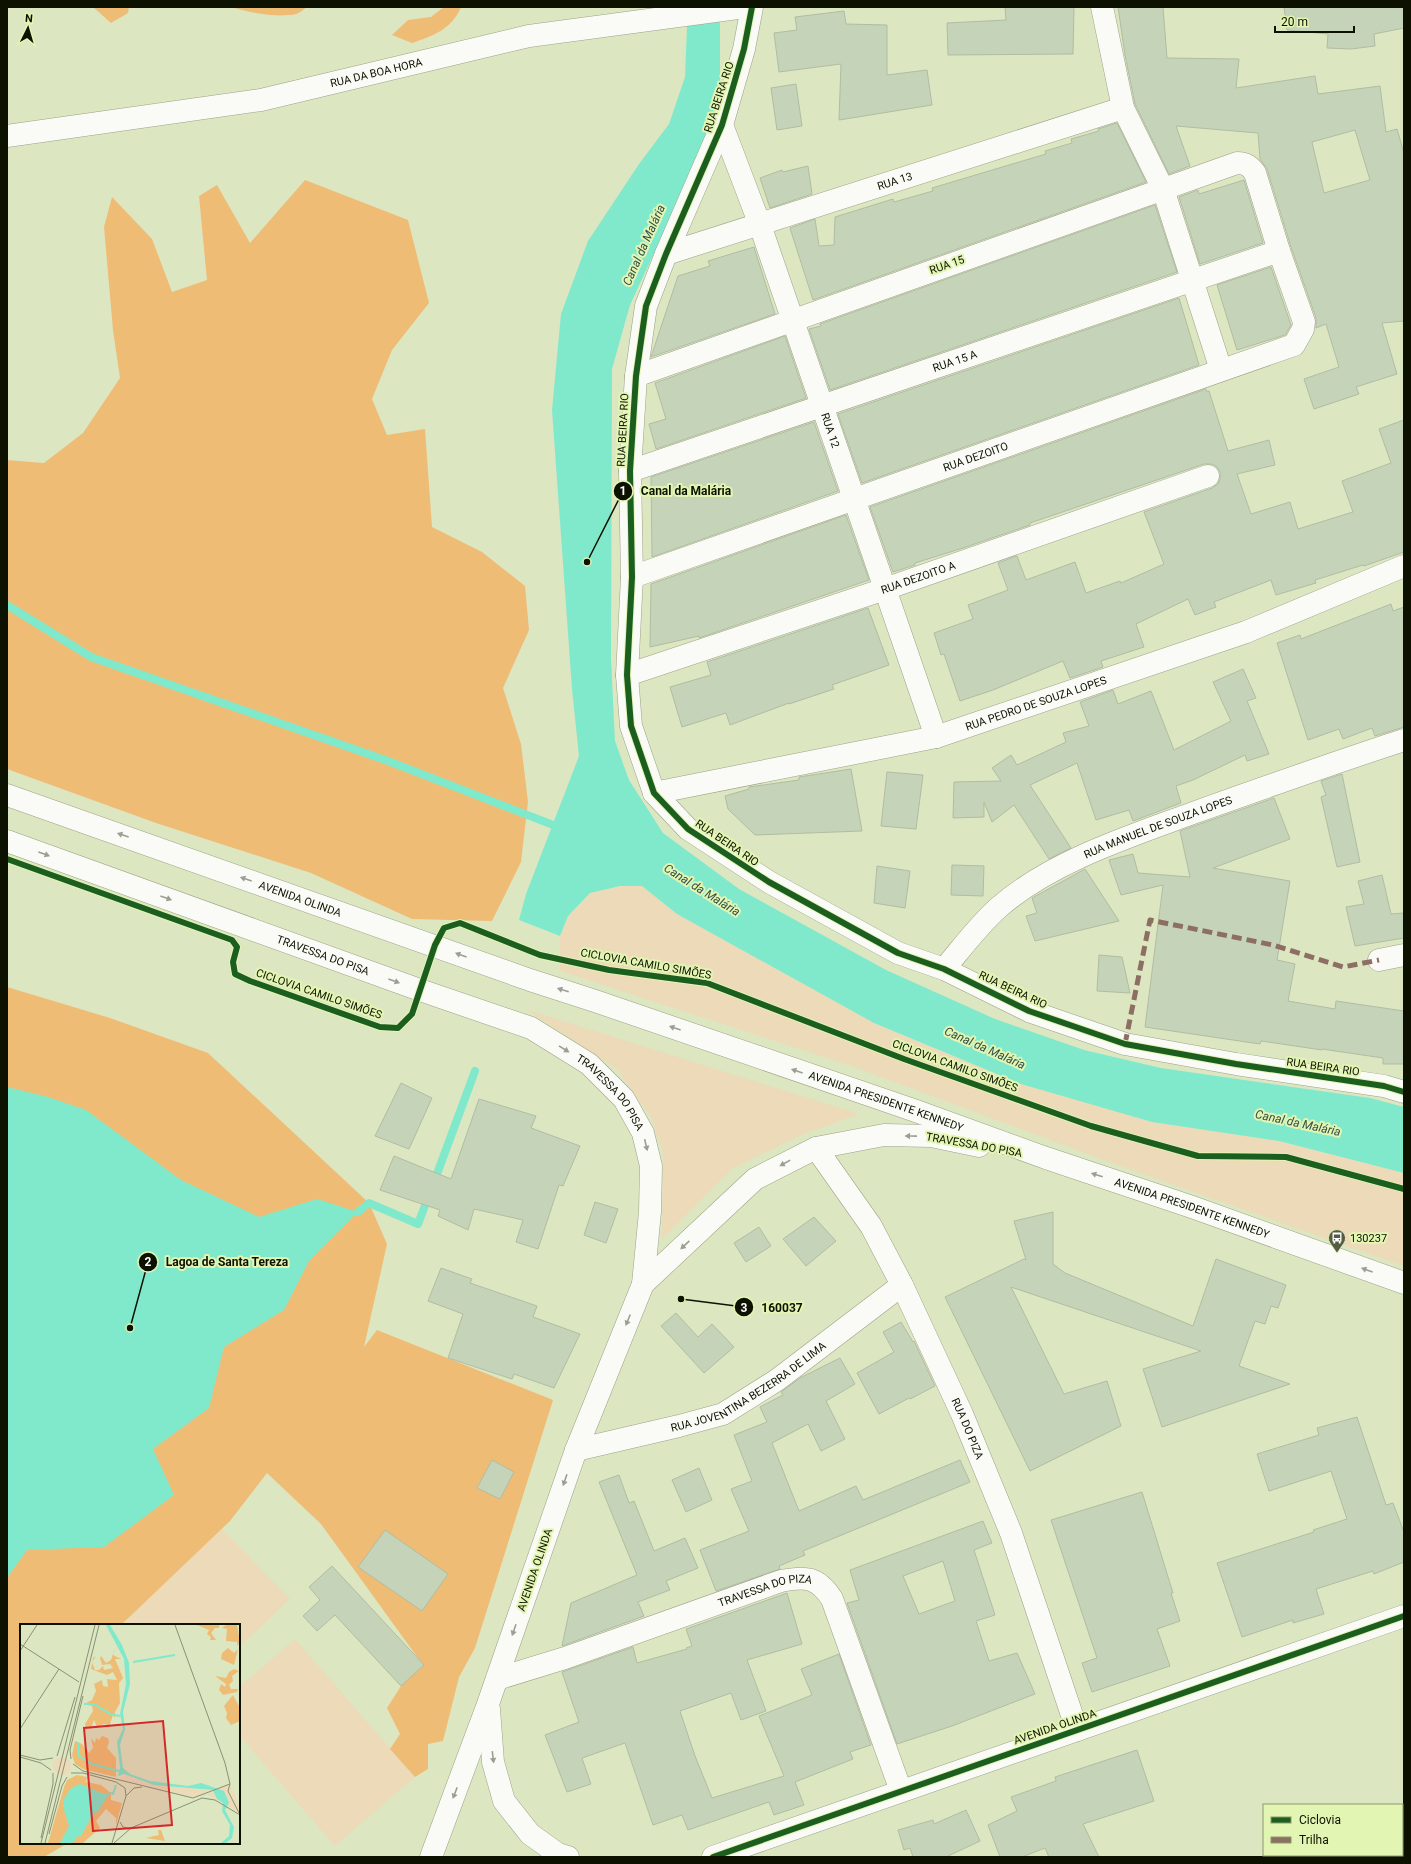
<svg xmlns="http://www.w3.org/2000/svg" width="1411" height="1864" font-family="Roboto,sans-serif">
<style>
.green{fill:#ecdab8}
.forest{fill:#efbc75}
.water{fill:#80e9cc}
.lines{fill:none;stroke-linecap:round;stroke-linejoin:round}
.stream{stroke:#80e9cc;stroke-width:8}
.building{fill:#c5d3b8;stroke:#b1bda2;fill-rule:evenodd}
.street-casing{stroke:#9ba285;stroke-width:23}
.primary-casing{stroke:#9ba285;stroke-width:23}
.street{stroke:#fafbf6;stroke-width:22}
.primary{stroke:#fafbf6;stroke-width:22}
.quiet{stroke:#8d6e63;stroke-width:5;stroke-dasharray:10 5;stroke-linecap:butt}
.cycleway-casing{stroke:#e3f5b2;stroke-width:8}
.cycleway{stroke:#1b5e20;stroke-width:6}
.oneway{fill:#9b9e94}
.labels{text-anchor:middle;dominant-baseline:central;stroke-width:4;stroke-linejoin:round;paint-order:stroke}
.street-label{font-size:11px;fill:#0d1200;stroke:#e3f5b2}
.poi-label{font-size:11px;fill:#0d1200;stroke:#e3f5b2;text-anchor:start}
.water-label{font-size:12px;font-style:italic;fill:#2f4e48;stroke:#e3f5b2}
.inset-river{fill:none;stroke:#80e9cc;stroke-width:2}
.inset-road{fill:none;stroke:#899174;stroke-width:1}
.view{fill:#d62828;fill-opacity:0.15;stroke:#d62828;stroke-width:2}
.inset-edge{fill:none;stroke:#0d1200;stroke-width:2}
.leader{fill:none;stroke:#0d1200;stroke-width:1.5}
.callout-dot{fill:#0d1200;stroke:#e3f5b2;stroke-width:1.5}
.mark-label{font-size:12px;text-anchor:middle;font-weight:bold;fill:#fff}
.callout-label{font-size:12px;text-anchor:middle;font-weight:bold;fill:#0d1200;stroke:#e3f5b2;stroke-width:4;stroke-linejoin:round;paint-order:stroke}
</style>
<rect width="100%" height="100%" fill="#dce6c1"/>
<path class="green" d="M620 886H642L677 914 874 1023 1021 1084 1152 1122 1279 1141 1404 1173V1266L1115 1164 846 1064 560 971V936L568 916 590 893Z
M525 1009 859 1114 803 1134 733 1168 662 1239 663 1152 651 1117 616 1068Z
M222 1529 290 1599 239 1647V1625H121Z
M295 1639 415 1777 335 1846 239 1735V1687Z"/>
<path class="forest" d="M93 7H129L128 13 111 23Z
M232 7H307C304 9 300 13 296 14 279 18 248 13 232 7Z
M444 7H461C452 29 433 36 412 43L392 35 408 20 431 17Z
M305 180 408 220 429 303 392 350 372 399 387 435 425 429 432 527 482 552 525 586 529 630 503 688 521 744 528 802 521 862 492 921 412 919 311 873 156 823 7 769V460L44 463 83 433 120 378 113 330 104 227 112 197 152 239 172 292 207 280 199 196 217 185 250 243Z
M7 987 110 1018 208 1053 369 1203 387 1244 364 1347 377 1330 553 1400 475 1648 459 1677 443 1741 428 1744V1769L415 1777 390 1749 400 1734 387 1708 401 1686 423 1665 321 1524 267 1473 230 1521 121 1625H21V1843H68L44 1857H7Z"/>
<path class="water" d="M685 7H720V95L715 122 630 305 612 369 611 659 615 741 629 780 663 833 739 889 886 970 995 1019 1084 1050 1161 1068 1370 1098 1404 1107V1173L1279 1141 1152 1122 1021 1084 874 1023 677 914 642 886H620L590 893 568 916 560 936 519 920 526 894 579 756 572 689 552 410 561 314 588 241 639 164 669 124 685 77 687 27Z
M7 1087 48 1097 86 1110 181 1180 259 1217 317 1199 358 1212 309 1261 284 1310 224 1347 209 1408 153 1449 174 1495 104 1547 27 1550 7 1578Z"/>
<g class="lines">
<path class="stream" d="M7 605 91 657 388 761 561 828
M434 1182 475 1071
M358 1212 369 1203 418 1224 429 1195"/>
</g>
<path class="building" d="M1005 7H1074L1073 54 948 55 947 23 1006 20Z
M1118 7H1163L1167 58 1239 59 1236 88 1315 76 1318 94 1380 86 1386 132 1397 129 1404 153V321L1382 323 1397 374 1356 387 1359 394 1314 409 1304 379 1339 367 1326 324 1316 328V318L1291 247 1267 169 1260 159 1258 133 1176 126 1190 166 1169 174 1135 104 1125 55ZM1355 130 1370 180 1324 193 1312 142Z
M1284 7H1404V28L1374 34 1375 46 1351 49 1327 48 1328 34 1287 30Z
M844 11 846 24 887 25V75L927 70 932 105 839 120 841 64 779 72 774 33 797 30 795 17Z
M796 84 802 126 777 130 771 88Z
M1117 123 1146 182 813 300 790 228 815 219 819 246 834 245 835 217 893 199 894 202 933 191 932 188 1046 154 1045 151 1072 143 1071 139 1099 131 1098 129Z
M808 166 812 194 770 208 760 178 782 170 783 172Z
M1244 180 1263 243 1200 264 1179 197 1198 190 1199 194Z
M1155 205 1177 272 830 390 809 329 821 326 820 324Z
M754 247 775 314 651 357 678 276 710 266 708 261Z
M1271 267 1291 325 1285 335 1237 350 1217 285Z
M1179 298 1199 365 862 483 838 414Z
M785 336 806 398 656 449 649 424 666 419 655 383Z
M1206 389 1207 392 1209 391 1228 451 1269 440 1275 465 1237 474 1251 514 1290 502 1298 529 1353 512 1342 481 1391 463 1379 429 1404 420V552L1364 566 1363 565 1315 580 1316 583 1276 595 1271 580 1214 602 1216 607 1195 615 1188 599 1136 624 1144 647 1101 661 1103 667 1070 678 1063 661 993 690 960 701 944 654 941 655 934 633 973 619 968 605 1008 590 998 563 1017 556 1026 580 1075 562 1086 593 1120 581 1121 583 1164 564 1144 512 1212 488 1218 484 1220 479V472L1216 466 1211 464H1204L1030 523V525L963 548 915 563V565L893 572 870 507Z
M814 422 838 491 652 557 651 477Z
M846 515 869 580 699 638V636L650 647 651 584Z
M1391 604 1393 611 1404 607V727L1375 736 1372 728 1343 739 1339 729 1308 740 1277 643 1300 635 1301 639Z
M868 608 889 665 832 685 834 689 789 704V703L730 725 726 713 682 727 670 687 711 675 707 662Z
M1243 669 1256 698 1247 701 1269 754 1247 761 1245 755 1193 780 1176 786 1181 803 1133 821 1129 810 1096 820 1077 763 1030 785 1071 848 1049 859 1014 805 992 822 984 802V817L953 818 954 782 1001 781 992 768 1011 755 1017 765 1066 742 1063 733 1089 726 1080 702 1113 690 1118 704 1151 691 1174 750 1231 721 1213 682Z
M851 769 862 831 755 835 728 809 725 796 749 789V787L799 780V777Z
M887 772 923 775 916 829 881 826Z
M1342 774 1360 862 1337 867 1321 797 1326 795 1321 781Z
M1274 798 1290 839 1213 868 1290 881 1277 960 1295 964 1288 1001 1335 1009 1336 1001 1404 1011V1064H1383V1058L1322 1049V1050L1261 1041 1260 1044 1145 1027 1163 885 1121 895 1109 860 1133 854 1138 873 1190 877 1180 831Z
M952 865 984 866 983 896 951 895Z
M877 866 910 871 905 908 874 903Z
M1085 869 1119 921 1035 941 1026 916 1037 913 1032 898Z
M1382 875 1391 914 1404 913V938L1355 946 1346 907 1364 904 1358 881Z
M1099 955 1122 957 1130 993 1097 991Z
M401 1083 432 1098 409 1149 375 1136Z
M479 1099 536 1116 531 1128 580 1146 563 1186 559 1185 538 1249 516 1242 523 1220 474 1209 468 1230 438 1216 440 1210 380 1190 394 1156 451 1179Z
M595 1202 618 1209 606 1243 584 1235Z
M1053 1212V1264L1065 1273 1193 1326 1216 1259 1286 1285 1278 1308 1271 1306 1265 1324 1255 1321 1239 1366 1290 1384 1162 1427 1143 1369 1201 1351 1011 1287 1064 1394 1107 1381 1121 1426 1030 1471 945 1297 1024 1259 1026 1260 1014 1221Z
M814 1217 836 1241 806 1266 783 1239Z
M759 1227 771 1246 746 1262 734 1243Z
M441 1268 472 1279 470 1283 537 1306 533 1317 580 1334 554 1388 514 1374 512 1379 448 1358 463 1314 428 1301Z
M676 1313 698 1337 712 1324 734 1347 704 1373 661 1326Z
M901 1322 913 1342 914 1341 935 1386 910 1399 909 1398 879 1414 857 1373 894 1352 883 1332Z
M840 1358 855 1384 826 1401 845 1439 821 1451 808 1424 772 1443 799 1511 856 1486 863 1500 960 1460 970 1482 803 1551 805 1555 779 1566 780 1569 716 1591 700 1550 749 1531 731 1489 752 1481 734 1435 767 1422 760 1407 783 1395 781 1392 800 1378Z
M1357 1417 1386 1505 1393 1503 1404 1532V1562L1374 1574 1373 1571 1316 1589 1324 1614 1293 1623V1620L1242 1637 1217 1563 1314 1532 1313 1530 1347 1519 1331 1471 1269 1491 1257 1454 1319 1435 1317 1428Z
M492 1460 514 1472 500 1499 477 1488Z
M699 1468 712 1500 686 1512 672 1480Z
M619 1475 629 1503 634 1501 654 1551 685 1538 698 1568 666 1581 670 1590 638 1602 644 1616 562 1646 571 1603 637 1575 599 1482Z
M1142 1492 1173 1593H1171L1180 1621 1157 1629 1170 1666 1092 1692 1082 1663 1097 1658 1051 1520Z
M983 1521 992 1543 974 1550 995 1615 976 1621 989 1661 1017 1653 1035 1694 952 1726 897 1744 847 1603 859 1600 850 1570ZM943 1561 955 1601 919 1614 903 1576Z
M385 1530 448 1574 422 1611 358 1567Z
M332 1566 424 1665 401 1686 335 1615 317 1631 303 1616 320 1600 309 1587Z
M787 1593 802 1644 747 1660 766 1711 741 1720 731 1693 680 1711 695 1756 712 1798 784 1776 759 1716 812 1695 801 1669 839 1654 871 1745 850 1752 853 1759 795 1782 804 1805 774 1815 769 1802 688 1830 682 1815 653 1825 625 1743 582 1758 591 1784 567 1792 545 1735 579 1722 562 1672 633 1647 637 1663 687 1649 686 1648 692 1646 686 1629Z
M1137 1750 1154 1801 1083 1824 1099 1857H1049L1045 1848 1022 1857H1000L988 1825 1017 1811 1011 1797 1056 1781 1055 1777Z
M966 1810 980 1841 946 1857H913L910 1848 904 1850 898 1830 933 1820 934 1824Z"/>
<g class="lines">
<g class="street-casing">
<g id="street">
<path d="M752 7 744 49 722 125 666 254 646 306 636 376 630 471 632 577 627 675 631 726 654 793 688 829 769 882 898 953 944 969 1029 1011 1125 1044 1236 1064 1384 1086 1404 1092"/>
<path d="M1102 7 1123 108 1163 189 1221 370"/>
<path id="s1" d="M722 125 760 225 936 737"/>
<path id="s2" d="M7 136 261 100 529 36 745 7"/>
<path id="s3" d="M666 254 1123 108"/>
<path id="s4" d="M630 471 1279 251"/>
<path id="s5" d="M632 577 1294 345 1303 329 1304 322 1279 251 1255 173C1250 166 1246 163 1237 163L636 376"/>
<path id="s6" d="M627 675 885 589 1208 476"/>
<path id="s7" d="M654 793 936 737 1246 632 1404 566"/>
<path d="M1379 960 1404 955"/>
<path id="s8" d="M944 969C961 949 978 926 998 908 1050 862 1128 837 1193 813 1263 788 1333 763 1404 740"/>
<path id="s9" d="M816 1148 871 1226 902 1285 962 1414 1011 1533 1077 1730"/>
<path id="s10" d="M576 1450 679 1426 723 1414 777 1380 902 1285"/>
<path id="s11" d="M497 1679 565 1658 781 1581C806 1576 818 1577 832 1599L901 1791"/>
</g>
</g>
<g class="primary-casing">
<g id="primary">
<path id="s12" d="M7 795 530 980 595 1001 916 1111 1046 1158 1192 1207 1404 1283"/>
<path id="s13" d="M7 841 420 990 531 1028 589 1064 624 1099 643 1133 651 1166 650 1212 643 1284 576 1450 488 1704 431 1857"/>
<path d="M643 1284 755 1179 816 1148 884 1135 931 1136 979 1146"/>
<path d="M489 1709 493 1762 504 1801 530 1834 558 1854 568 1857"/>
<path d="M713 1857 1404 1616"/>
</g>
</g>
<use href="#street" class="street"/>
<use href="#primary" class="primary"/>
<path class="quiet" d="M1125 1044 1150 920 1273 945 1343 967 1379 960"/>
<g class="cycleway-casing">
<path id="cycleway" d="M752 7 744 49 722 125 666 254 646 306 636 376 630 471 632 577 627 675 631 726 654 793 688 829 769 882 898 953 944 969 1029 1011 1125 1044 1236 1064 1384 1086 1404 1092
M7 859 232 940 237 947 233 962 235 974 250 981 380 1027 398 1028 412 1014 435 945 444 928 460 923 540 955 609 970 707 983 904 1059 1091 1126 1198 1156 1286 1157 1404 1189
M713 1857 1404 1616"/>
</g>
<use href="#cycleway" class="cycleway"/>
</g>
<defs><path id="oneway-solid" d="M-6-.8H1V-3.2L6.5 0L1 3.2V.8H-6Z"/></defs>
<g class="oneway">
<use href="#oneway-solid" transform="translate(123 835) rotate(-161)"/>
<use href="#oneway-solid" transform="translate(44 854) rotate(20)"/>
<use href="#oneway-solid" transform="translate(246 879) rotate(-161)"/>
<use href="#oneway-solid" transform="translate(166 898) rotate(20)"/>
<use href="#oneway-solid" transform="translate(461 955) rotate(-160)"/>
<use href="#oneway-solid" transform="translate(394 981) rotate(20)"/>
<use href="#oneway-solid" transform="translate(563 990) rotate(-162)"/>
<use href="#oneway-solid" transform="translate(675 1028) rotate(-161)"/>
<use href="#oneway-solid" transform="translate(564 1049) rotate(32)"/>
<use href="#oneway-solid" transform="translate(797 1071) rotate(-161)"/>
<use href="#oneway-solid" transform="translate(911 1136) rotate(-179)"/>
<use href="#oneway-solid" transform="translate(646 1145) rotate(77)"/>
<use href="#oneway-solid" transform="translate(785 1163) rotate(151)"/>
<use href="#oneway-solid" transform="translate(1097 1175) rotate(-162)"/>
<use href="#oneway-solid" transform="translate(685 1245) rotate(137)"/>
<use href="#oneway-solid" transform="translate(1367 1270) rotate(-160)"/>
<use href="#oneway-solid" transform="translate(628 1320) rotate(112)"/>
<use href="#oneway-solid" transform="translate(565 1480) rotate(109)"/>
<use href="#oneway-solid" transform="translate(514 1630) rotate(109)"/>
<use href="#oneway-solid" transform="translate(493 1757) rotate(83)"/>
<use href="#oneway-solid" transform="translate(455 1793) rotate(111)"/>
</g>
<defs>
<g id="bus-pin" transform="scale(0.9)"><path d="M0 17L-7.5 6A9.5 9.5 0 1 1 7.5 6Z" fill="#555c44" stroke="#e3f5b2"/><path d="M-5-6H5V4H4V6H2V4H-2V6H-4V4H-5ZM-3.5-4V0h7V-4ZM-3.5 1.2v1.5H-2V1.2ZM2 1.2v1.5H3.5V1.2Z" fill="#fff"/></g>
</defs>
<g fill-rule="evenodd">
<use href="#bus-pin" x="1337" y="1238"/>
</g>
<g class="labels">
<g class="street-label">
<text stroke="none"><textPath href="#s2" startOffset="375">RUA DA BOA HORA</textPath></text>
<text transform="translate(719 97) rotate(-72)">RUA BEIRA RIO</text>
<text stroke="none"><textPath href="#s3" startOffset="240">RUA 13</textPath></text>
<text transform="translate(947 265) rotate(-19)">RUA 15</text>
<text stroke="none"><textPath href="#s4" startOffset="343">RUA 15 A</textPath></text>
<text transform="translate(623 430) rotate(-87)">RUA BEIRA RIO</text>
<text stroke="none"><textPath href="#s1" startOffset="324">RUA 12</textPath></text>
<text stroke="none"><textPath href="#s5" startOffset="364">RUA DEZOITO</textPath></text>
<text stroke="none"><textPath href="#s6" startOffset="307">RUA DEZOITO A</textPath></text>
<text stroke="none"><textPath href="#s7" startOffset="393">RUA PEDRO DE SOUZA LOPES</textPath></text>
<text stroke="none"><textPath href="#s8" startOffset="262">RUA MANUEL DE SOUZA LOPES</textPath></text>
<text transform="translate(727 843) rotate(34)">RUA BEIRA RIO</text>
<text stroke="none"><textPath href="#s12" startOffset="311">AVENIDA OLINDA</textPath></text>
<text stroke="none"><textPath href="#s13" startOffset="336">TRAVESSA DO PISA</textPath></text>
<text transform="translate(646 964) rotate(10)">CICLOVIA CAMILO SIMÕES</text>
<text transform="translate(1013 990) rotate(25)">RUA BEIRA RIO</text>
<text transform="translate(319 994) rotate(19)">CICLOVIA CAMILO SIMÕES</text>
<text transform="translate(955 1066) rotate(20)">CICLOVIA CAMILO SIMÕES</text>
<text transform="translate(1323 1067) rotate(8)">RUA BEIRA RIO</text>
<text stroke="none"><textPath href="#s13" startOffset="660">TRAVESSA DO PISA</textPath></text>
<text stroke="none"><textPath href="#s12" startOffset="931">AVENIDA PRESIDENTE KENNEDY</textPath></text>
<text transform="translate(974 1145) rotate(10)">TRAVESSA DO PISA</text>
<text stroke="none"><textPath href="#s12" startOffset="1255">AVENIDA PRESIDENTE KENNEDY</textPath></text>
<text stroke="none"><textPath href="#s10" startOffset="186">RUA JOVENTINA BEZERRA DE LIMA</textPath></text>
<text stroke="none"><textPath href="#s9" startOffset="320">RUA DO PIZA</textPath></text>
<text transform="translate(535 1570) rotate(-71)">AVENIDA OLINDA</text>
<text stroke="none"><textPath href="#s11" startOffset="283">TRAVESSA DO PIZA</textPath></text>
<text transform="translate(1055 1727) rotate(-19)">AVENIDA OLINDA</text>
</g>
<g class="poi-label">
<text x="1350" y="1238">130237</text>
</g>
<g class="water-label">
<text transform="translate(644 245) rotate(-66)">Canal da Malária</text>
<text transform="translate(702 890) rotate(32)">Canal da Malária</text>
<text transform="translate(985 1048) rotate(24)">Canal da Malária</text>
<text transform="translate(1298 1123) rotate(12)">Canal da Malária</text>
</g>
</g>
<g transform="translate(20 1624)">
<rect width="220" height="220" fill="#dce6c1"/>
<path d="M33 142a9 9 0 1 1 18 0a9 9 0 1 1-18 0ZM104 150 126 159 191 167 174 173 100 155ZM209 159 220 184V189L188 170Z" fill="#ecdab8"/>
<path d="M177 1H199V4H195L191 9 196 16H190L191 13 187 10 189 6ZM206 1H217L220 18 217 22V18L206 17 207 5 202 4ZM95 24 93 31 101 35H95L103 54 99 59 100 79 95 88V94L93 91 89 103 87 104 89 101 84 100 77 103 74 96 71 104 68 102 66 104 65 100 73 87 72 82 64 80 72 76 76 67 74 60 82 56 83 62 88 63 87 55 97 56 93 48 87 51 71 45 73 34 76 32 72 38 75 46H79L83 42 84 46 93 44 90 40 82 41 80 34 81 32 86 39 91 36ZM208 24 214 29 218 25 214 41 201 35 202 29ZM214 45 219 47 212 52 213 57 209 61 211 65H218L217 68 203 71 199 66 201 60 205 63 206 60 195 52 206 54 209 48ZM213 71 220 84V97L211 101 206 94 207 89 204 82ZM82 112 88 114 89 118 87 124 96 134V153L63 145 55 140 52 131 55 117 62 120 69 129 73 124 71 114 75 119 76 114 79 116ZM57 151 67 153 66 158 81 161 91 169V176L102 179 96 201V194L86 185 76 197 80 204 63 219H28L44 163 47 156ZM138 206H141L145 217 126 214 139 211Z" fill="#efbc75"/>
<path d="M86 1H90L102 21 109 39 110 60 103 88 105 105 100 121 103 144 110 150 130 157 168 162 181 159 204 167 209 179 205 186 214 203 212 214 206 219H201L209 212 210 201 202 187 203 179 197 175 193 166 134 161 104 150 98 152 100 143 97 118 103 105 100 90 106 60 104 35ZM60 160 84 170 90 169 80 184 81 186 73 190 61 212 56 213V217L51 219H40L49 202 43 182 44 175 51 164Z" fill="#80e9cc"/>
<path class="inset-river" d="M113 38 155 31M64 80H74L90 90 100 92M58 118 59 132 72 140 99 147M90 169 93 170 96 161"/>
<path class="inset-road" d="M155 1 205 139 210 160 208 167 219 189M0 20 59 58M0 27 17 1M0 105 39 45M0 131 20 136 33 134M37 132 55 73M0 133 21 139 31 146M51 135 50 126 63 72M53 140 63 147 173 174 210 160M51 149H63L96 158 105 164 106 172 92 219M106 172 114 164 122 163M100 198 103 203 111 205M29 210 42 162 47 153M21 214 33 160V149M21 219 75 1M25 219 79 1M94 219 111 204 182 174 195 176 220 191"/>
<path class="view" d="M143 97 152 201 73 207 64 104Z"/>
<rect width="220" height="220" class="inset-edge"/>
</g>
<path class="leader" d="M587 562L623 491M130 1328L148 1262M681 1299L744 1307"/>
<g class="callout-dot">
<circle cx="587" cy="562" r="4"/>
<circle cx="130" cy="1328" r="4"/>
<circle cx="681" cy="1299" r="4"/>
<circle cx="623" cy="491" r="10"/>
<circle cx="148" cy="1262" r="10"/>
<circle cx="744" cy="1307" r="10"/>
</g>
<g class="mark-label">
<text x="623" y="495">1</text>
<text x="148" y="1266">2</text>
<text x="744" y="1312">3</text>
</g>
<g class="callout-label">
<text x="686" y="495">Canal da Malária</text>
<text x="227" y="1266">Lagoa de Santa Tereza</text>
<text x="782" y="1312">160037</text>
</g>
<rect width="1411" height="1864" fill="none" stroke="#0d1200" stroke-width="16"/>
<rect x="1263" y="1804" width="140" height="52" fill="#e3f5b2" stroke="#8d9a6b"/>
<rect x="1271" y="1817" width="20" height="6" fill="#1b5e20" stroke="#8d9a6b"/>
<text x="1299" y="1824" font-size="12" fill="#0d1200">Ciclovia</text>
<rect x="1271" y="1837" width="20" height="6" fill="#8d6e63" stroke="#8d9a6b"/>
<text x="1299" y="1844" font-size="12" fill="#0d1200">Trilha</text>
<g transform="translate(28 28) rotate(5)" stroke="#e3f5b2" stroke-width="3" paint-order="stroke">
<path d="M0-3L7 15L0 10L-7 15Z" fill="#0d1200"/>
<text y="-6" font-size="11" font-weight="bold" text-anchor="middle" fill="#0d1200">N</text>
</g>
<path d="M1275 26v6h79v-6" fill="none" stroke="#0d1200" stroke-width="2"/>
<text x="1281" y="26" font-size="12" fill="#0d1200" stroke="#e3f5b2" stroke-width="3" paint-order="stroke">20 m</text>
</svg>
